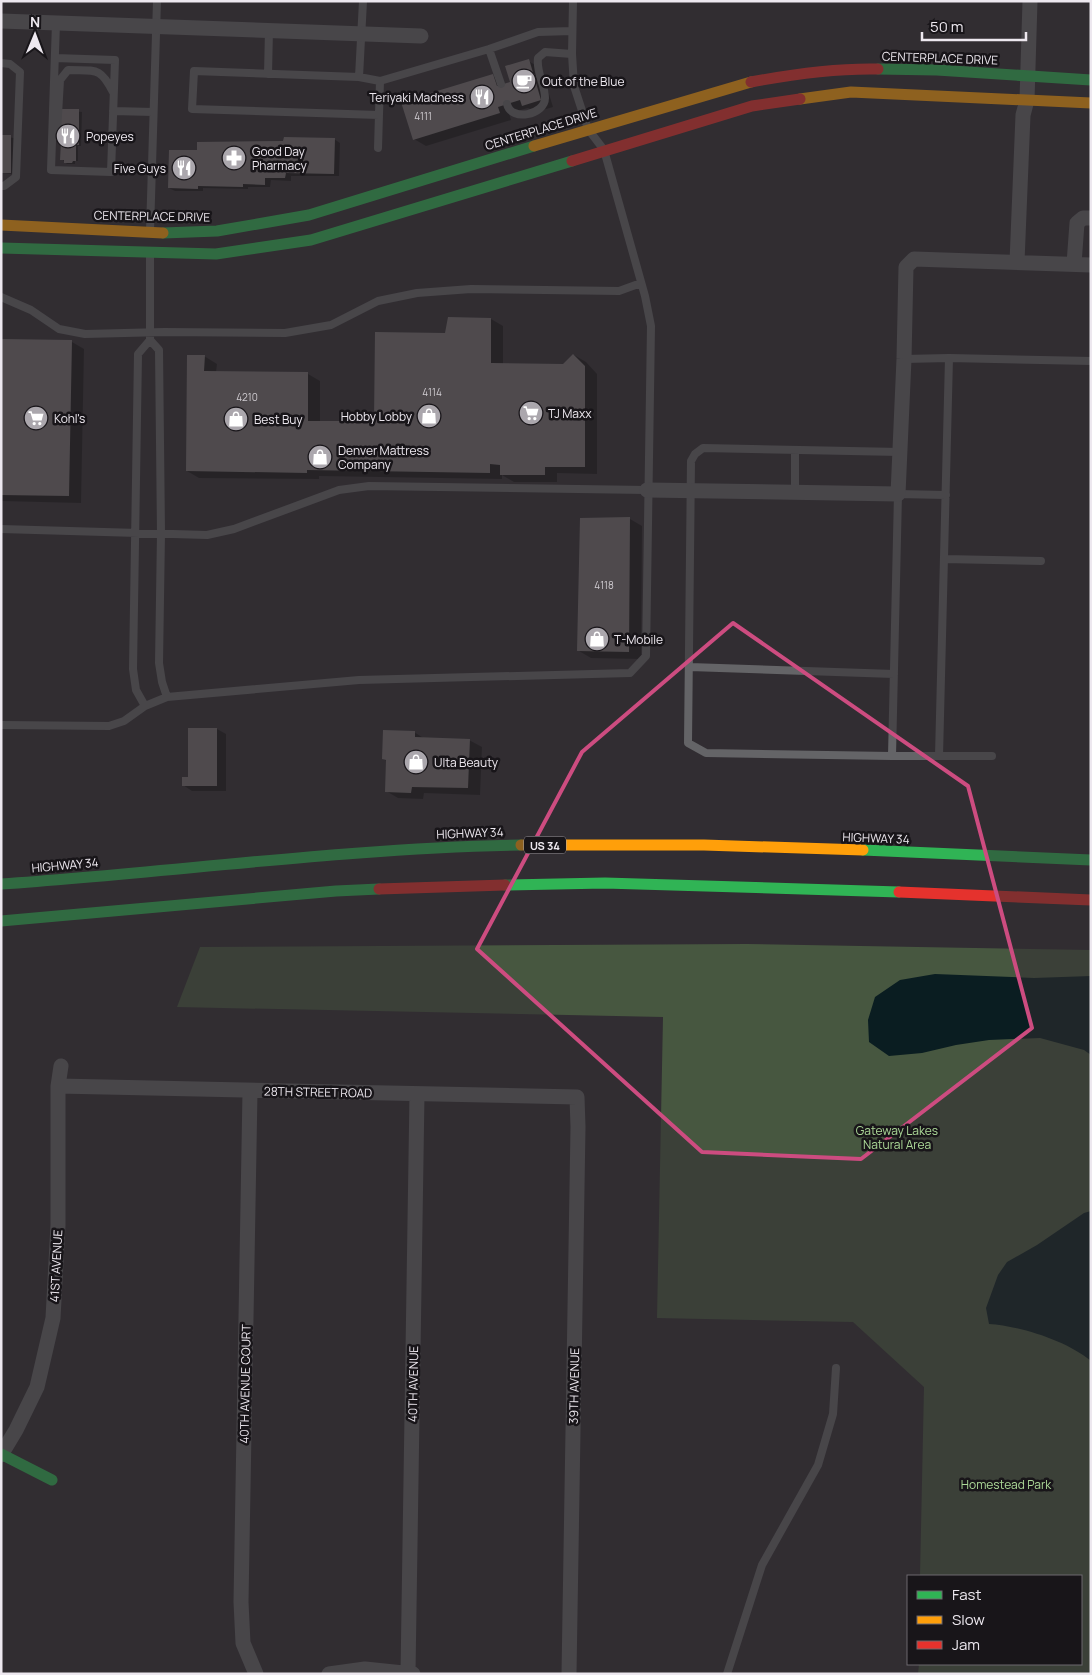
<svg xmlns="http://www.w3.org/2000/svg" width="1092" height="1675" font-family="Manrope,sans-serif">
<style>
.green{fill:#475740}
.water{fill:#0a1d21}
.shadow{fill:#0007}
.building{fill:#736e70}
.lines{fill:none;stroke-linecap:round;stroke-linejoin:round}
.lane{stroke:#646467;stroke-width:8}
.street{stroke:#646467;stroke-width:15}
.fast{stroke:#30b455;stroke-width:11}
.slow{stroke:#ff9f0a;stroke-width:11}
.jam{stroke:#e5322d;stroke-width:11}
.marked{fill:none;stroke:#cd4c80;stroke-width:4;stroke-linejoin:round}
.labels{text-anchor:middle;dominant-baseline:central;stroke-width:5;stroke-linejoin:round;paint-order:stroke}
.number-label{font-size:10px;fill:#cecacf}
.shield{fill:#181519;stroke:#ada9af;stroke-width:1}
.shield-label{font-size:11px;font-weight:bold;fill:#ede8ef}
.street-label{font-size:12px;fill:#ede8ef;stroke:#181519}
.poi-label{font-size:12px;fill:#ede8ef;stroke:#181519;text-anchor:start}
.park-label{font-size:12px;fill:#acd998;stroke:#181519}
</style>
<rect width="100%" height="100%" fill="#312d32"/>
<path class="green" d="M747 944 1091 950V1674H918L919 1664H1081V1576H920L924 1387 853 1322 657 1318 663 1017 177 1007 200 947Z"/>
<path class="water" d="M935 974 1034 978 1091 976V1055L1084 1050 1040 1038 989 1040 956 1045 922 1053 889 1056 869 1042 868 1020 875 997 900 980Z
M1091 1211V1361C1067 1341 1020 1326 989 1324L986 1308 998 1275 1007 1262 1037 1245 1084 1213Z"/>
<path class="shadow" d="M528 61 541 68 553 107 536 112 528 108 509 113 511 120 426 146 414 139 493 76 506 85 511 83Z
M62 110 82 112 81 146H78V161H75V164H67L62 159V143L59 141Z
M1 136 14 138 13 174 1 173Z
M334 139 340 143 339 176H291V181L271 180 270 187H248V189L203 188V191H175L169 188 198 152 285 142Z
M449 318 491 319 503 326V365H563L574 355 586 362 597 374V474L557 473V482H514L502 475V479L319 476V479L199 478 187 471 204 356 217 364 216 372 308 374 320 381V422H375L446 335Z
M1 340 72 342 84 349 81 503 1 501Z
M630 519 642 526 641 659 591 658 579 651Z
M217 729 226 734V791H192L183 785 190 778Z
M414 732 425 739 469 740 482 747 480 795 424 793 423 799 398 798 386 791 387 761 383 759Z"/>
<path class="building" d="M529 59 541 100 522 106 520 100 498 107 500 113 413 140 401 102 493 74 497 86 510 82 505 66Z
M61 109H79V145H76V161H73L72 163H64V160H60L61 142H58Z
M1 135H11V173H1Z
M284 137 335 138 334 174 286 173 285 178H265V185L243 184V187L198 186V189L168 188 169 150H197V142L283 141Z
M448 317 491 318V363L563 364 573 354 585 366V467H545V475H500V465L490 464V473L307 470V473L186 471 187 355H205L204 371 308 372V421H374L375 332 445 333Z
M1 339 72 340 69 496 1 495Z
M630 517 629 652 577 651 580 518Z
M188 728H217V786H182V777H188Z
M383 730 415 731V737L470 739 468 788 412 787 411 793 385 792 386 760 382 759Z"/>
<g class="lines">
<path class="lane" d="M489 49 501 84
M55 58 115 60 111 172 51 170 56 23
M1 63 10 64 20 72 16 177 4 186H1
M268 74 269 30
M359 77 363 1
M507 104C511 122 545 115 545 98 545 84 536 73 538 58L545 52 572 54
M113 111 153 112
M379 115 192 109 194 71 359 77 380 81 489 49 538 32 572 31
M57 132 60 80 68 70C95 71 100 66 113 92
M378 148 380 81
M150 231 157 1
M1 297 31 310 59 329 85 334 164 332 285 333 331 325 378 301 417 293 471 289 619 291 641 283
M150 340 159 350 161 533 159 663 162 682 167 697
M904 359 949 358
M900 452 703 448 695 454 691 461 688 743 706 753 892 756 898 494 946 495
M795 493V450
M1 529 207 535 234 529 339 490 369 486 647 490
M944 559 1041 561
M690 667 894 674
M145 706 136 690 133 669 138 354 150 340V252
M1 725 109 726 124 721 145 706 167 697 359 680 630 673 646 656 651 326 645 296 604 150 588 129 574 86 572 54 573 1
M892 756H992
M939 756 949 358 1091 361
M727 1674 762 1565 818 1465 833 1414 836 1368"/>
<path class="street" d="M1 21 421 36
M1017 262 1023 115 1027 100 1030 1
M1074 264 1077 223 1083 218H1091
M647 490 898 494 904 359 906 267 914 259 1091 265
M58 1086 577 1097 578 1127 569 1674
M250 1091 241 1602 243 1643 256 1674
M1 1455 16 1430 37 1387 53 1318 58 1225V1086L61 1066
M408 1673 417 1094
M329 1674 365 1669 413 1674"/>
<path class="fast" d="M878 69 937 70 1091 80
M163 233 217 231 309 215 534 146
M1 248 216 254 311 240 572 161
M863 850 1091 860
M1 884C175 872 347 848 521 845
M505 885 605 883 899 892
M1 921 336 891 379 889
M1 1454 52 1480"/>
<path class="slow" d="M800 99 851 92 1091 103
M534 146 751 82
M1 225 163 233
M521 845H704L863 850"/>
<path class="jam" d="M751 82C793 74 834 68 878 69
M572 161 752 106 800 99
M379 889 505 885
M899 892 1091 900"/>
</g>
<path d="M0 0H1092V1675H0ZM733 623 968 786 1032 1028 861 1159 702 1152 477 949 582 752Z" fill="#312d32" fill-opacity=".55" fill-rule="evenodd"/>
<path class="marked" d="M733 623 968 786 1032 1028 861 1159 702 1152 477 949 582 752Z"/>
<defs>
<g id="cafe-disc" transform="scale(1.25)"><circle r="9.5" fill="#aba7ad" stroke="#181519"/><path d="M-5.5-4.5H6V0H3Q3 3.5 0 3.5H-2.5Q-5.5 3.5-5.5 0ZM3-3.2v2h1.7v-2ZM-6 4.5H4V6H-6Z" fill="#fff"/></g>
<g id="restaurant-disc" transform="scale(1.25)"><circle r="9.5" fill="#aba7ad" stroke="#181519"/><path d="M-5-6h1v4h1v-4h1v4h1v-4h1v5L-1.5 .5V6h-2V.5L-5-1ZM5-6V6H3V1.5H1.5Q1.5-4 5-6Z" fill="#fff"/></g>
<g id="pharmacy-disc" transform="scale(1.25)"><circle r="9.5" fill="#aba7ad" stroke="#181519"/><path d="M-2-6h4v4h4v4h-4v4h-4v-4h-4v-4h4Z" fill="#fff"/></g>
<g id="supermarket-disc" transform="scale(1.25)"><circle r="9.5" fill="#aba7ad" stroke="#181519"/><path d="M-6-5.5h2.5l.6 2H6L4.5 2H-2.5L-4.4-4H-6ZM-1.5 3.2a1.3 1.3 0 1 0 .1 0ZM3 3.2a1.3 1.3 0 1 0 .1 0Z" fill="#fff"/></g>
<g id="shop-disc" transform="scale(1.25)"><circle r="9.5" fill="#aba7ad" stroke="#181519"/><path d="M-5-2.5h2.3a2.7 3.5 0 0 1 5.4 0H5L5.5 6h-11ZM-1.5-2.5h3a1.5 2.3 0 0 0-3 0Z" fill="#fff"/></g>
</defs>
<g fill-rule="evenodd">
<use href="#cafe-disc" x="524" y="81"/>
<use href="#restaurant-disc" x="482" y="97"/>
<use href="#restaurant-disc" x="68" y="136"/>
<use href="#pharmacy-disc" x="234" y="158"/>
<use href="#restaurant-disc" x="184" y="168"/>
<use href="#supermarket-disc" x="531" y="413"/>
<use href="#shop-disc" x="429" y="416"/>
<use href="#supermarket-disc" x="36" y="418"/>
<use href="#shop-disc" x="236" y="419"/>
<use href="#shop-disc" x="320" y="457"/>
<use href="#shop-disc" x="597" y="639"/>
<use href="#shop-disc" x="416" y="762"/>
</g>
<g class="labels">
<g class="number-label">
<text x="423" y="116">4111</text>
<text x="432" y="392">4114</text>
<text x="247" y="397">4210</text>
<text x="604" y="585">4118</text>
</g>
<rect class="shield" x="524" y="836.5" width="42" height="17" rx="4"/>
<g class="shield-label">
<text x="545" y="845">US 34</text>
</g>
<g class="street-label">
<text transform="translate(940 58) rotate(2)">CENTERPLACE DRIVE</text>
<text transform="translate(541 129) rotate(-17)">CENTERPLACE DRIVE</text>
<text transform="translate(152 216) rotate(1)">CENTERPLACE DRIVE</text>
<text transform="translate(470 833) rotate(-2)">HIGHWAY 34</text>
<text transform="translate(876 838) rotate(2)">HIGHWAY 34</text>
<text transform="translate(65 865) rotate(-5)">HIGHWAY 34</text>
<text transform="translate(318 1092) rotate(1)">28TH STREET ROAD</text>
<text transform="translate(56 1266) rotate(-87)">41ST AVENUE</text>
<text transform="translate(245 1384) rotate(-89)">40TH AVENUE COURT</text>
<text transform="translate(413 1384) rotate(-89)">40TH AVENUE</text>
<text transform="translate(574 1386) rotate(-89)">39TH AVENUE</text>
</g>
<g class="poi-label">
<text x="542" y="81">Out of the Blue</text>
<text x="464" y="97" text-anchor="end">Teriyaki Madness</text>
<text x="86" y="136">Popeyes</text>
<text x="252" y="151">Good Day<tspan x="252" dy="14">Pharmacy</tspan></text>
<text x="166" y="168" text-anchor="end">Five Guys</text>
<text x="548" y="413">TJ Maxx</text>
<text x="412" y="416" text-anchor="end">Hobby Lobby</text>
<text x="54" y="418">Kohl's</text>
<text x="254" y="419">Best Buy</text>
<text x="338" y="450">Denver Mattress<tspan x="338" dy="14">Company</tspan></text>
<text x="614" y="639">T-Mobile</text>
<text x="434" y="762">Ulta Beauty</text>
</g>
<g class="park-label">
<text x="897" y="1130">Gateway Lakes<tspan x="897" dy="14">Natural Area</tspan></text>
<text x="1006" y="1484">Homestead Park</text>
</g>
</g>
<rect width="1092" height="1675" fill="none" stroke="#ede8ef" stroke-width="5"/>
<rect x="907" y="1575" width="175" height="90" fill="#181519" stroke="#6d696f"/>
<rect x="917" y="1591" width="25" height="8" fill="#30b455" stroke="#6d696f"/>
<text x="952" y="1600" font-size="15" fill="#ede8ef">Fast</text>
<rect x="917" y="1616" width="25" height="8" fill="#ff9f0a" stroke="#6d696f"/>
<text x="952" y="1625" font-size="15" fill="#ede8ef">Slow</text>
<rect x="917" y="1641" width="25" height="8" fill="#e5322d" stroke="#6d696f"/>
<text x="952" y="1650" font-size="15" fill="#ede8ef">Jam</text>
<g transform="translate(35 35) rotate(1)" stroke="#181519" stroke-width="4" paint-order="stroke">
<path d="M0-4L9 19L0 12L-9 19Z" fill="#ede8ef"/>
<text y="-8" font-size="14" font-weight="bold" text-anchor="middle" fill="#ede8ef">N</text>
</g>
<path d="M922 32v8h104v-8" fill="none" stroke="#ede8ef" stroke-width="2.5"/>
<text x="930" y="32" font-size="15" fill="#ede8ef" stroke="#181519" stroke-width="4" paint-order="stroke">50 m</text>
</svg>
